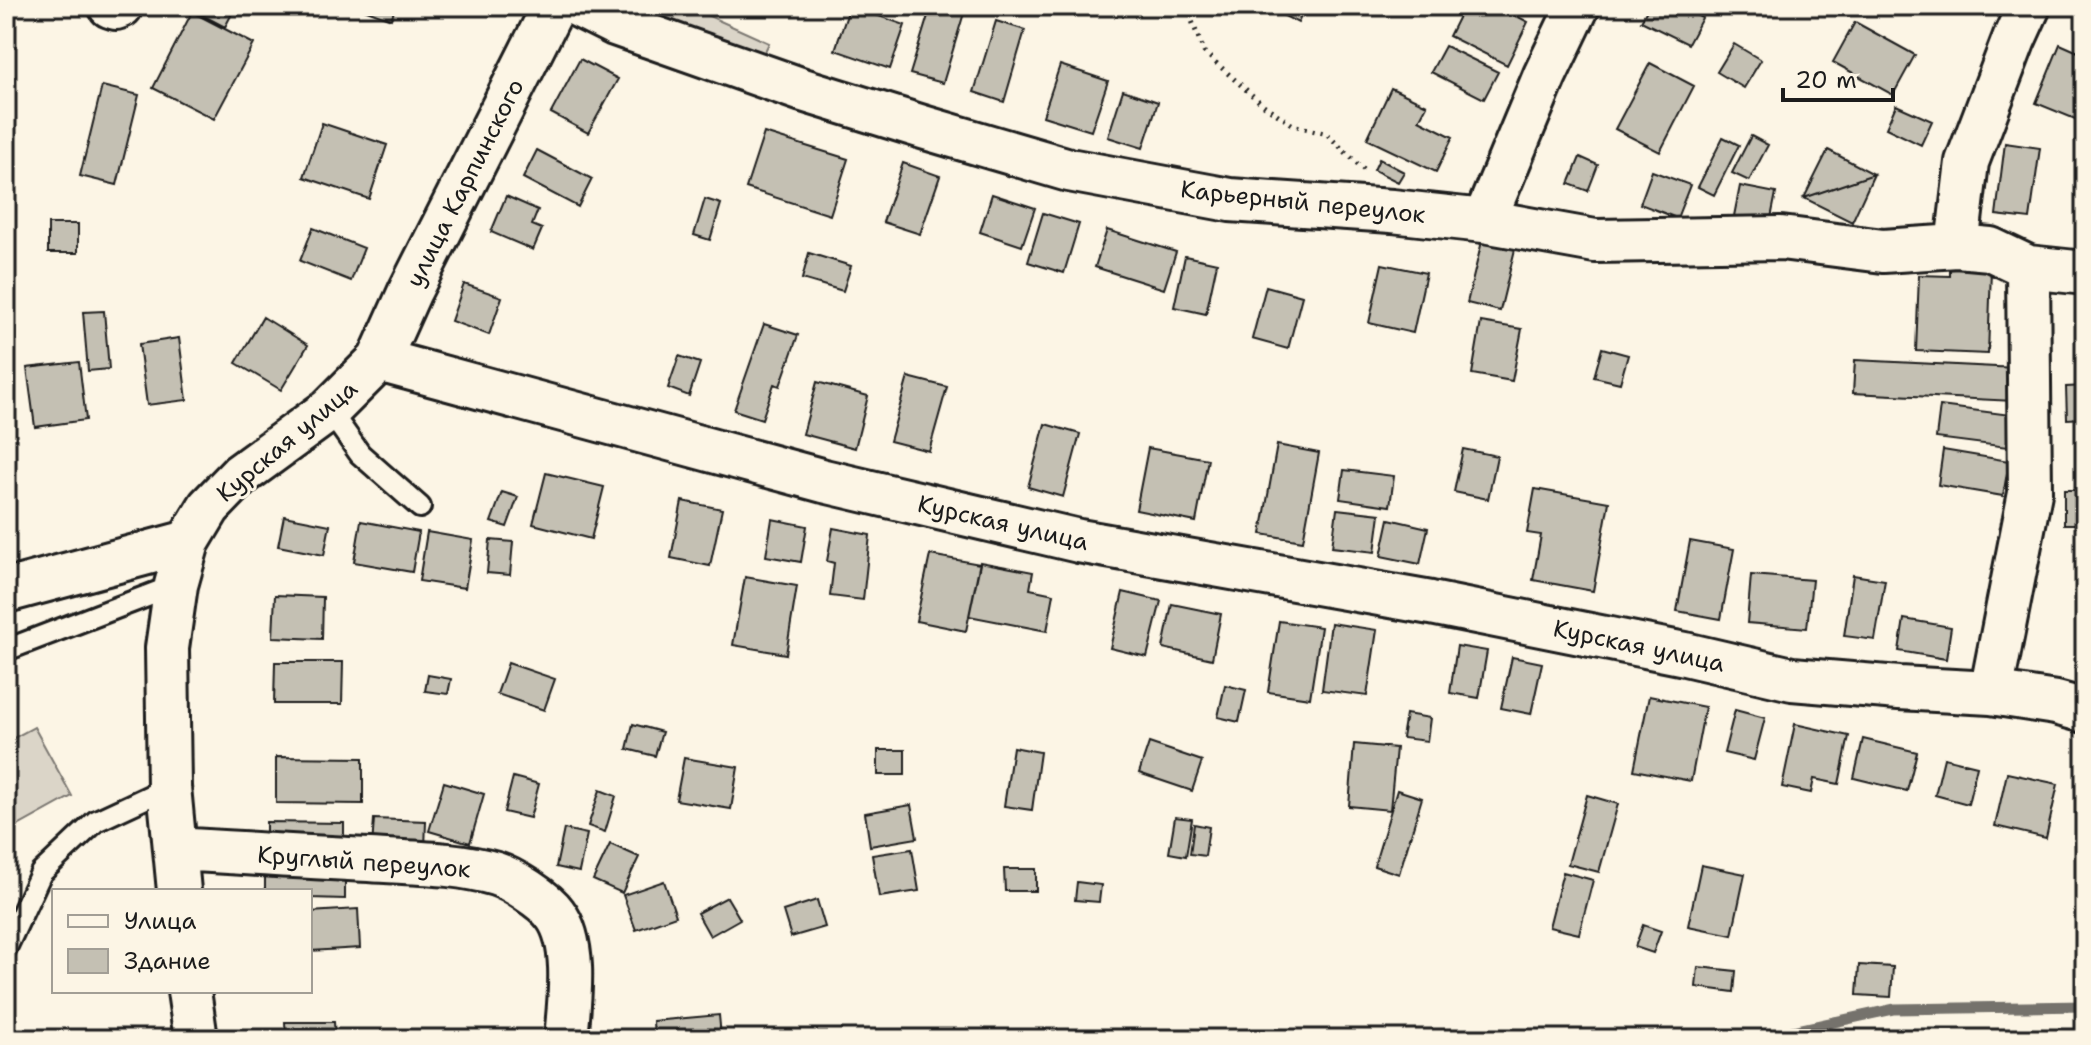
<svg xmlns="http://www.w3.org/2000/svg" width="2091" height="1045" font-family="'Shantell Sans',sans-serif">
<style>
.green{fill:#dbd5c8;stroke:#7c7872;stroke-width:2}
.lines{fill:none;stroke-linecap:round;stroke-linejoin:round}
.stream{stroke:#75726c;stroke-width:11}
.building{fill:#c4c0b3;stroke:#1c1c1c;stroke-width:2}
.lane-casing{stroke:#1c1c1c;stroke-width:26}
.street-casing{stroke:#1c1c1c;stroke-width:48}
.path{stroke:#1c1c1c;stroke-width:5;stroke-dasharray:2 6;stroke-linecap:butt}
.lane{stroke:#fcf5e5;stroke-width:20}
.street{stroke:#fcf5e5;stroke-width:42}
.labels{text-anchor:middle;dominant-baseline:central;stroke-width:6;stroke-linejoin:round;paint-order:stroke}
.street-label{font-size:24px;fill:#1c1c1c;stroke:#fcf5e5}
</style>
<rect width="100%" height="100%" fill="#fcf5e5"/>
<filter id="ink" filterUnits="userSpaceOnUse"><feTurbulence type="fractalNoise" baseFrequency=".0125" numOctaves="2"/><feDisplacementMap in="SourceGraphic" scale="16" xChannelSelector="R" yChannelSelector="G"/><feConvolveMatrix kernelMatrix="1 2 1 2 8 2 1 2 1" color-interpolation-filters="sRGB"/></filter>
<g filter="url(#ink)">
<path class="green" d="M650 6H687L769 43 758 66 646 15Z
M34 727 72 796 7 832 6 742Z"/>
<g class="lines">
<path class="stream" d="M1756 1039 1894 1009 2085 1006"/>
</g>
<path class="building" d="M185 6H236L225 27Z
M356 6H396L391 19Z
M850 6 905 25 890 69 835 50Z
M931 6H941L964 13 943 83 910 74Z
M1265 6H1306L1298 23Z
M1464 6H1498L1528 22 1507 65 1449 36Z
M1649 6H1679L1702 18 1688 44 1641 21Z
M192 12 254 44 214 119 153 88Z
M996 21 1025 30 1004 102 974 92Z
M1855 22 1915 55 1893 95 1833 62Z
M1734 44 1761 60 1744 88 1717 72Z
M2060 44 2085 55V123L2036 103Z
M1445 46 1498 72 1484 99 1431 72Z
M580 59 618 79 588 133 551 113Z
M1650 63 1694 86 1660 152 1615 129Z
M1060 65 1108 81 1091 131 1043 116Z
M102 86 139 95 117 185 80 176Z
M1391 88 1427 105 1419 120 1453 137 1436 172 1367 139Z
M1123 90 1158 102 1143 148 1108 137Z
M1896 105 1932 121 1921 145 1886 128Z
M322 123 387 145 369 199 304 177Z
M764 133 848 159 830 215 746 188Z
M1751 136 1768 145 1749 181 1732 173Z
M1723 137 1739 145 1714 195 1698 187Z
M2005 143 2040 148 2030 219 1996 215Z
M537 150 592 179 578 207 523 178Z
M1828 150 1874 174 1804 198Z
M1580 157 1598 165 1588 191 1569 184Z
M1379 159 1404 172 1398 182 1374 170Z
M903 163 940 176 920 234 883 222Z
M1652 171 1690 185 1677 218 1640 204Z
M1874 174 1852 222 1804 198Z
M1740 186 1776 193 1770 223 1734 216Z
M992 194 1035 208 1022 246 980 232Z
M506 196 538 210 532 225 542 229 533 250 491 232Z
M705 199 721 204 710 240 694 235Z
M1043 213 1079 224 1064 273 1028 262Z
M48 224H78V253H48Z
M313 228 364 248 351 281 300 261Z
M1107 230 1176 252 1164 289 1095 267Z
M1484 233 1517 241 1500 311 1467 303Z
M809 253 851 266 843 291 802 279Z
M1185 256 1217 263 1206 314 1174 307Z
M1382 264 1426 273 1413 333 1369 323Z
M1950 269 1991 270 1988 354 1916 351 1919 275 1950 276Z
M464 284 502 297 489 335 451 321Z
M1266 286 1302 296 1288 349 1252 339Z
M104 311 109 369 88 371 83 312Z
M263 317 308 345 281 390 236 363Z
M1481 322 1522 329 1512 381 1472 374Z
M764 324 798 335 780 386 774 384 762 419 734 410Z
M179 338 187 400 147 405 139 344Z
M1602 348 1628 355 1620 383 1594 377Z
M679 356 700 363 689 396 668 388Z
M1855 360 2016 368 2014 401 1853 393Z
M79 362 86 420 35 427 27 368Z
M908 377 947 387 929 451 890 441Z
M817 382 868 396 855 448 803 434Z
M2085 386V418L2067 419 2066 387Z
M1940 406 2011 415 2007 447 1936 438Z
M1045 424 1080 434 1063 497 1028 487Z
M1277 445 1319 453 1303 541 1261 534Z
M1148 448 1208 459 1196 522 1136 510Z
M1463 449 1497 456 1488 499 1454 492Z
M1943 450 2009 461 2003 496 1938 485Z
M1344 470 1394 476 1390 506 1340 499Z
M546 473 604 487 591 539 533 524Z
M1535 489 1609 502 1593 591 1533 580 1541 535 1527 533Z
M2064 490H2085V524H2064Z
M502 492 518 497 507 527 491 522Z
M682 501 722 509 710 566 671 558Z
M1337 509 1380 514 1375 552 1332 547Z
M284 516 330 525 324 555 278 546Z
M772 519 807 526 801 562 766 556Z
M1389 519 1428 528 1420 564 1381 556Z
M361 521 419 532 412 572 354 562Z
M833 528 870 535 863 600 830 596 834 563 827 561Z
M427 532 473 540 465 588 419 581Z
M490 540 513 542 510 575 487 573Z
M1690 541 1734 549 1721 619 1677 611Z
M930 555 980 564 966 631 916 621Z
M980 562 1033 572 1030 589 1054 594 1047 631 969 616Z
M1751 575 1812 580 1807 628 1747 623Z
M1853 575 1885 580 1875 640 1844 636Z
M745 577 797 586 786 654 733 645Z
M1123 592 1161 601 1147 657 1110 648Z
M275 595 323 597 322 639 273 637Z
M1172 604 1221 614 1212 659 1163 648Z
M1904 619 1951 627 1946 659 1899 651Z
M1279 621 1321 627 1310 698 1268 692Z
M1331 623 1377 630 1367 696 1322 690Z
M1457 646 1487 651 1479 698 1450 693Z
M1512 657 1542 663 1531 714 1501 708Z
M275 662H343L342 704H274Z
M508 663 555 679 544 710 497 694Z
M428 675 451 679 448 694 425 691Z
M1225 685 1246 690 1239 722 1218 717Z
M1649 696 1705 707 1691 781 1634 770Z
M1735 710 1765 718 1754 760 1724 753Z
M1406 714 1430 718 1427 741 1402 738Z
M633 724 662 732 655 756 627 749Z
M1795 724 1849 736 1839 784 1814 779 1811 793 1782 787Z
M1863 739 1917 752 1907 791 1854 778Z
M1149 743 1202 761 1192 791 1139 773Z
M1354 744 1396 748 1390 810 1349 806Z
M1013 747 1040 752 1032 810 1004 806Z
M878 750H905V775H878Z
M276 757 363 758V804L276 803Z
M684 758 738 767 731 809 676 800Z
M1944 758 1977 766 1968 804 1935 795Z
M2007 773 2058 784 2046 838 1995 826Z
M513 777 539 784 530 818 504 812Z
M444 782 484 794 470 843 429 831Z
M600 790 616 796 605 832 588 826Z
M1397 790 1422 798 1399 874 1374 866Z
M1587 795 1618 804 1599 872 1568 864Z
M911 805 917 838 870 846 865 813Z
M1175 817 1192 819 1186 856 1169 853Z
M374 819 426 821 425 849 372 847Z
M266 822 344 823V844L266 843Z
M1194 824 1209 827 1205 856 1190 854Z
M564 829 587 834 579 872 556 867Z
M610 844 639 857 622 893 593 880Z
M912 849 919 891 879 897 872 855Z
M1701 865 1745 874 1732 935 1688 926Z
M265 869 345 870V899L310 898V891H265Z
M1004 869H1036V891H1005Z
M1563 872 1593 880 1579 934 1549 927Z
M664 881 676 916 636 930 623 895Z
M1077 882 1101 885 1099 902 1075 900Z
M727 897 740 919 710 936 697 913Z
M817 900 825 927 791 937 783 911Z
M358 909 360 948 310 951V912Z
M1643 925 1661 931 1653 953 1635 947Z
M1859 965 1893 967 1891 997 1857 995Z
M1698 967 1736 971 1734 992 1696 987Z
M719 1015 721 1037 654 1039 653 1021Z
M285 1022H334L335 1039H286Z"/>
<g class="lines">
<g class="lane-casing">
<path id="lane" d="M329 410 360 454 420 507
M6 650 176 585
M6 948 41 873 96 821 169 787"/>
</g>
<g class="street-casing">
<path id="street" d="M110 6 116 8 121 6
M579 6 615 24 803 90 926 128 1069 170 1230 200 1392 211 1484 221 1595 241 1781 238 1883 251 1957 246 1990 249 2028 267 2085 273
M1484 221 1545 75 1578 6
M1957 246 1967 162 2014 39 2029 6
M379 360 410 291 554 6
M6 591 188 542 209 507 240 475 329 410 379 360 824 481 1079 541 1431 603 1685 654 1792 679 1899 688 1991 693 2056 703 2085 711
M1991 693 2030 493 2028 267
M175 849C240 853 304 857 369 860 411 863 455 862 496 874 512 879 545 900 555 914 578 944 569 1004 566 1039
M179 891 169 787 167 648 176 585 188 542
M189 991 196 1039"/>
</g>
<path class="path" d="M1192 6V21L1204 52 1262 104 1293 125 1327 134 1365 171"/>
<use href="#lane" class="lane"/>
<use href="#street" class="street"/>
</g>
</g>
<g class="labels">
<g class="street-label">
<text transform="translate(465 183) rotate(-63)">улица Карпинского</text>
<text transform="translate(1303 202) rotate(6)">Карьерный переулок</text>
<text transform="translate(287 441) rotate(-40)">Курская улица</text>
<text transform="translate(1003 523) rotate(13)">Курская улица</text>
<text transform="translate(1639 646) rotate(12)">Курская улица</text>
<text transform="translate(364 862) rotate(4)">Круглый переулок</text>
</g>
</g>
<rect width="2091" height="1045" fill="none" stroke="#fcf5e5" stroke-width="32"/>
<rect x="16" y="16" width="2059" height="1013" fill="none" stroke="#1c1c1c" stroke-width="3" filter="url(#ink)"/>
<rect x="52" y="889" width="260" height="104" fill="#fcf5e5" stroke="#a29e95" stroke-width="2"/>
<rect x="68" y="915" width="40" height="12" fill="#fcf5e5" stroke="#a29e95" stroke-width="2"/>
<text x="124" y="929" font-size="24" fill="#1c1c1c">Улица</text>
<rect x="68" y="949" width="40" height="24" fill="#c4c0b3" stroke="#a29e95" stroke-width="2"/>
<text x="124" y="969" font-size="24" fill="#1c1c1c">Здание</text>
<path d="M1783 88v12h110v-12" fill="none" stroke="#1c1c1c" stroke-width="4"/>
<text x="1795" y="88" font-size="24" fill="#1c1c1c" stroke="#fcf5e5" stroke-width="6" paint-order="stroke">20 m</text>
</svg>
